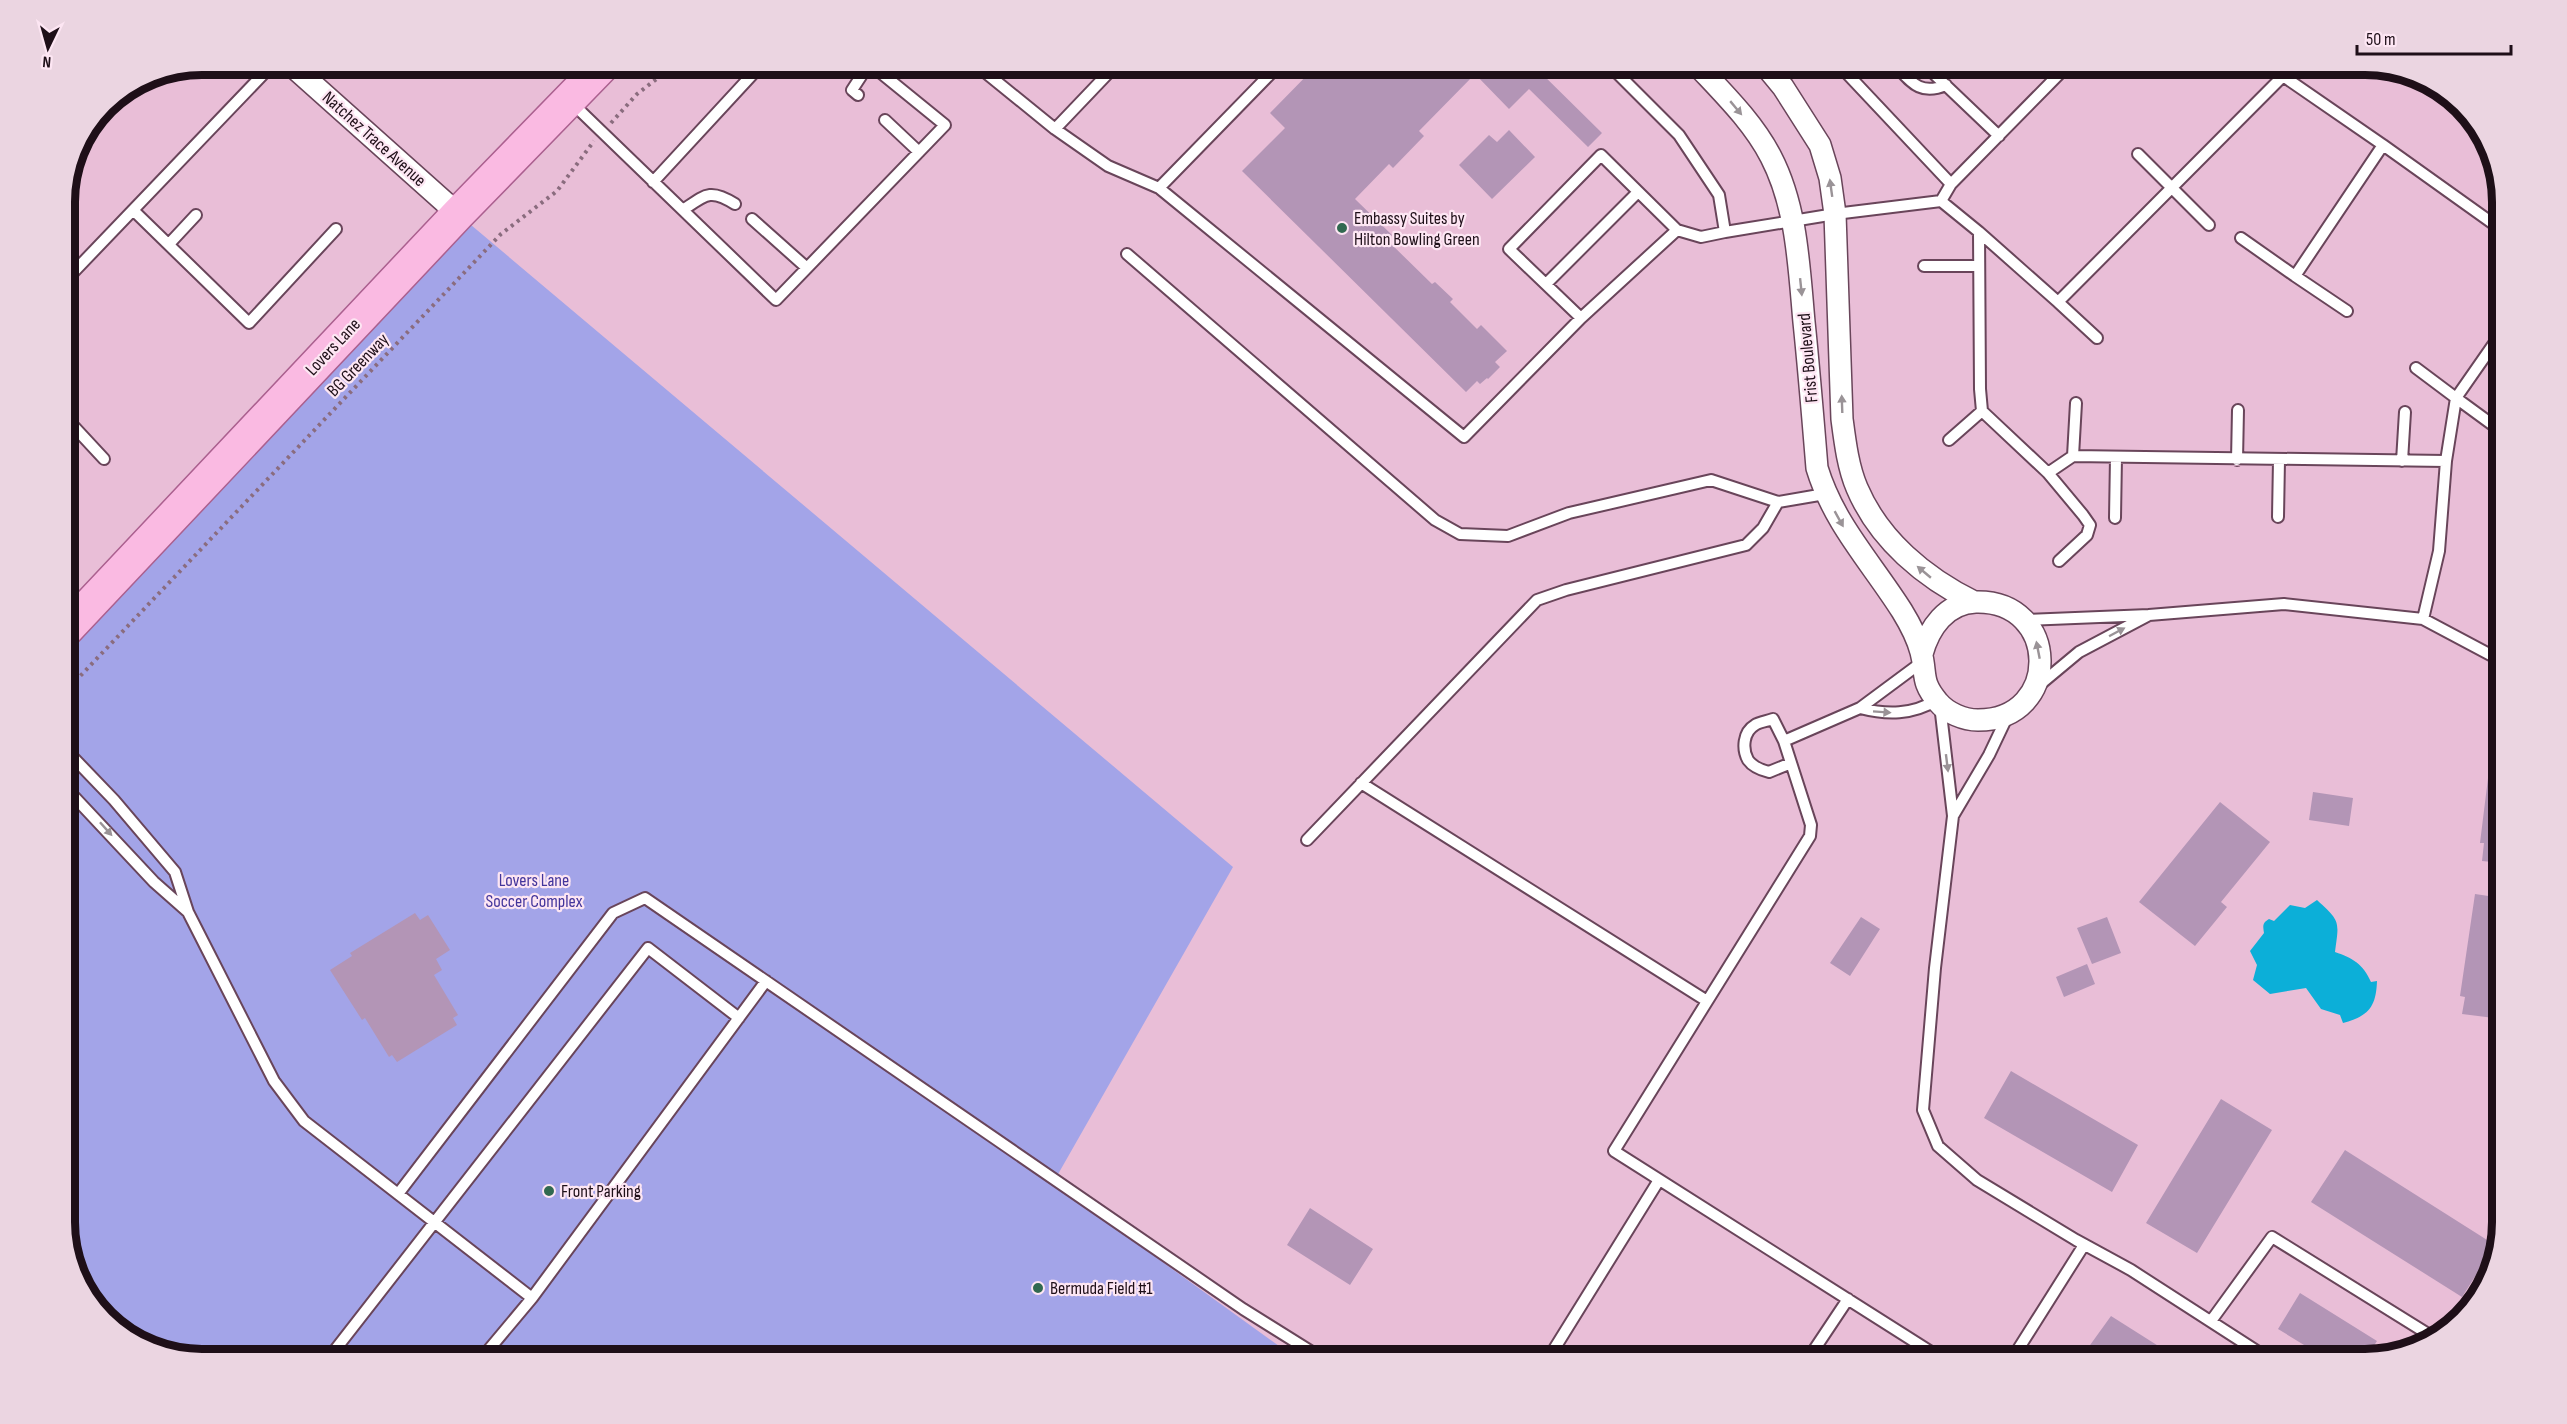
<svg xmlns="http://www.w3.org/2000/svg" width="2567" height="1424" font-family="'Sofia Sans Condensed',sans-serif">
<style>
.green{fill:#a3a4e8}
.water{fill:#0cafd8}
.building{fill:#b395b6}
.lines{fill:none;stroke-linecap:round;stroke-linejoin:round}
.service-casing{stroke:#69455a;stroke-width:14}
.minor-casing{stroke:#69455a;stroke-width:24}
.primary-casing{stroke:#ab608f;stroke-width:36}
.path{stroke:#8a6c7e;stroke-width:4;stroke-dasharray:3 4.5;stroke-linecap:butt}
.service{stroke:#fff;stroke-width:10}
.minor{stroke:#fff;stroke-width:21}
.primary{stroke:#fabae2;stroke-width:33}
.oneway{fill:#9a9397}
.poi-dot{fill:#316950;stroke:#fde6f3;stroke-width:2}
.labels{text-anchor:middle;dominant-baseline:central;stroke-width:4.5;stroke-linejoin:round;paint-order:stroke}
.street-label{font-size:18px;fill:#1e0f18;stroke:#fde6f3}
.poi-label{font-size:18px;fill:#1e0f18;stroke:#fde6f3;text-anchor:start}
.park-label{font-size:18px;fill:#43359b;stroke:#fde6f3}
.rim{fill:none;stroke:#1e0f18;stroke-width:8}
</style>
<rect width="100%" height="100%" fill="#e9bed7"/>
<path class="green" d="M458 214 1233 867 1053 1183 1297 1359H202L134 1341 83 1291 65 1230V631Z"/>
<path class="water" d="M2317 900C2341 922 2339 921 2335 952 2353 958 2363 964 2371 982L2377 981C2376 1007 2369 1016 2343 1023L2340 1015 2321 1009 2306 988 2270 994 2253 980 2257 965 2250 951 2264 933C2263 926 2262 923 2269 919L2274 921 2290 905 2305 908Z"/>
<path class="building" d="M1318 64H1532L1602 133 1588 147 1529 89 1509 109 1475 74 1419 131 1424 136 1393 168 1389 164 1355 199 1392 235 1387 240 1432 284 1435 282 1453 299 1450 302 1477 329 1481 325 1507 351 1495 362 1500 367 1488 379 1487 378 1480 384 1477 381 1466 392 1242 171 1285 128 1270 113Z
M1509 130 1535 157 1492 199 1459 165 1489 135 1497 142Z
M2491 754 2502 755V863L2482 861 2484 843H2480Z
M2313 792 2353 798 2349 826 2309 820Z
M2220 802 2270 842 2221 902 2227 907 2195 946 2139 902Z
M2475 894 2502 898V1019L2462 1014 2465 997 2460 996Z
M415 913 420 920 428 915 450 950 436 959 442 970 434 975 458 1015 453 1018 457 1025 397 1062 392 1055 389 1057 365 1018 362 1020 330 970 352 956 350 953Z
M1861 917 1880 929 1850 976 1830 963Z
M2107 917 2121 953 2092 964 2077 928Z
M2087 964 2095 984 2064 997 2056 977Z
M2011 1071 2138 1145 2112 1192 1984 1118Z
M2221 1099 2272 1130 2197 1253 2146 1223Z
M2345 1150 2495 1245 2462 1297 2311 1202Z
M1310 1208 1373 1249 1350 1285 1287 1245Z
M2300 1293 2377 1341 2365 1359H2327L2278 1329Z
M2111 1316 2179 1359H2080Z"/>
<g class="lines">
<g class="service-casing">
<path id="service" d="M975 64 1055 129 1108 166 1159 188 1464 437 1581 318 1677 230 1701 237 1725 232
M1608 64 1679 135 1719 195 1725 232 1835 214 1941 201 1951 184 2069 64
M1838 64 1951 184
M1894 64C1911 82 1920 96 1946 85
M2279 64 2283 76
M1935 75 1999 136
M858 95 852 90 869 64
M572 103 776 300 945 125 870 64
M885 120 919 152
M1055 129 1117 64
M2138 154 2209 225
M653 182 762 64
M1159 188 1280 64
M1941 201 1979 232 1980 389 1982 411 2048 473
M133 210 249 323 336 229
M683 210C705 195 710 188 735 204
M752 219 807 268
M1979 232 2058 302
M2241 238 2295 276 2383 145 2502 230
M169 244 196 215
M1127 254 1435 520 1460 534 1508 536 1569 513 1711 480 1778 502
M1924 266H1979
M2295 276 2347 311
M65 281 273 64
M1546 284 1638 192
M1581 318 1509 249 1601 155 1677 230
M2097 338 2058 302 2283 76 2383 145
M2416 368 2456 398 2446 461
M65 417 104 459
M2497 428 2456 398 2502 332
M1949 440 1982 411
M2073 456 2076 403
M2237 460 2238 410
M2402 461 2405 412
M2278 517 2279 460
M2115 518 2116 457
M2059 561 2087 535 2090 525 2083 515 2048 473 2073 456 2446 461 2439 551 2423 619
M2149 615 2284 604 2423 619 2502 661
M2025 620 2149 615 2079 652 2037 687
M1922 662 1860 708C1887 715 1912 715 1937 700
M1940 705 1953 816 1989 755 2008 715
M1860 708 1784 741 1811 825 1810 836 1614 1151 1942 1359
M1784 741 1773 719C1768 721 1759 722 1755 725 1743 732 1742 749 1748 760 1753 767 1761 770 1769 772L1791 763
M65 749 114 800 175 872 188 912 154 882 65 787
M1361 783 1707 1001
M1953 816 1935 968 1923 1110 1938 1146 1977 1180 2076 1240 2131 1270 2269 1359
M1307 840 1537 600 1566 590 1746 545 1763 528 1778 502 1825 494
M188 912 274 1081 304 1121 532 1298
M398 1194 613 913 645 898 1243 1309 1323 1359
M2211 1321 2272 1237 2436 1339
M328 1359 648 948 739 1018
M481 1359 532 1298 766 981
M1548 1359 1659 1180
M1808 1359 1848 1299
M2012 1359 2084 1245"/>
</g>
<g class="minor-casing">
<path id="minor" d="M290 64 458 214
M1696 64C1723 93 1753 122 1771 157 1797 207 1799 267 1804 322 1809 370 1813 419 1817 468 1834 524 1871 562 1902 611 1910 624 1917 637 1921 652 1927 674 1920 681 1938 702 1947 713 1964 720 1978 720 2062 720 2060 600 1976 602 1946 603 1929 628 1922 654
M1764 64 1783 87 1820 145 1830 178 1835 214 1842 419C1845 442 1848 467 1857 488 1879 540 1925 578 1974 602"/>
</g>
<g class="primary-casing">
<path id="primary" d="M65 631 458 214 604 64"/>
</g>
<path class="path" d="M611 123 637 94 676 64
M65 692 501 234 557 191 594 141
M2496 1245V1211L2502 1209"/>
<use href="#service" class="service"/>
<use href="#minor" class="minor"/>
<use href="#primary" class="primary"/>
</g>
<defs><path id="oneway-solid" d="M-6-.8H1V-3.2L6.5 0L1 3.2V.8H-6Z" transform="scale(1.5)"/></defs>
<g class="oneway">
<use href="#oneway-solid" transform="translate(1736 108) rotate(50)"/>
<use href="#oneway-solid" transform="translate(1831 188) rotate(-98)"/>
<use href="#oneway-solid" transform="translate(1801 287) rotate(84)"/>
<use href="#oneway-solid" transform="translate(1842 404) rotate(-92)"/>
<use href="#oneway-solid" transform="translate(1839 519) rotate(61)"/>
<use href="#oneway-solid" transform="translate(1924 572) rotate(-140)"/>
<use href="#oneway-solid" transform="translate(2117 632) rotate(-28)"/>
<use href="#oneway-solid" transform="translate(2038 650) rotate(-101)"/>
<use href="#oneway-solid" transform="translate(1882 712) rotate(4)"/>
<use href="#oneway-solid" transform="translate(1947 763) rotate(83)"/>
<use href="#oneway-solid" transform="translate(106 829) rotate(48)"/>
</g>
<g class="poi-dot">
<circle cx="1342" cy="228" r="6"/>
<circle cx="549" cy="1191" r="6"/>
<circle cx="1038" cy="1288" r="6"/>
</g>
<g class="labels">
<g class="street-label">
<text transform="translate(374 139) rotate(42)">Natchez Trace Avenue</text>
<text transform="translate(333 347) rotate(-47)">Lovers Lane</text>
<text transform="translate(1808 358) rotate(-95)">Frist Boulevard</text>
<text transform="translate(358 365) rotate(-46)">BG Greenway</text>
</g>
<g class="poi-label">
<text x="1354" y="218">Embassy Suites by<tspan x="1354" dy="21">Hilton Bowling Green</tspan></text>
<text x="561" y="1191">Front Parking</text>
<text x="1050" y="1288">Bermuda Field #1</text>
</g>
<g class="park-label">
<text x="534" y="880">Lovers Lane<tspan x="534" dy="21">Soccer Complex</tspan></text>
</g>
</g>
<path d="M0 0H2567V1424H0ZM202 75H2365A127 127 0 0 1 2492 202V1222A127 127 0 0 1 2365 1349H202A127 127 0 0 1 75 1222V202A127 127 0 0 1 202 75Z" fill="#ebd5e1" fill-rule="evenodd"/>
<path class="rim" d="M202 75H2365A127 127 0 0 1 2492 202V1222A127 127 0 0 1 2365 1349H202A127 127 0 0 1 75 1222V202A127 127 0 0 1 202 75Z"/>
<g transform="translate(48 48) rotate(185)" stroke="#fde6f3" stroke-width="4.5" paint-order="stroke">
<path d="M0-4.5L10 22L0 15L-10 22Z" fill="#1e0f18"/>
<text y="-9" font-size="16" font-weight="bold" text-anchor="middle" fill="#1e0f18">N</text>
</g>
<path d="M2357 45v9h154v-9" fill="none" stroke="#1e0f18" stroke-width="3"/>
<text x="2366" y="45" font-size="18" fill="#1e0f18" stroke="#fde6f3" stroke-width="4.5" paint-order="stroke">50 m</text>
</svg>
